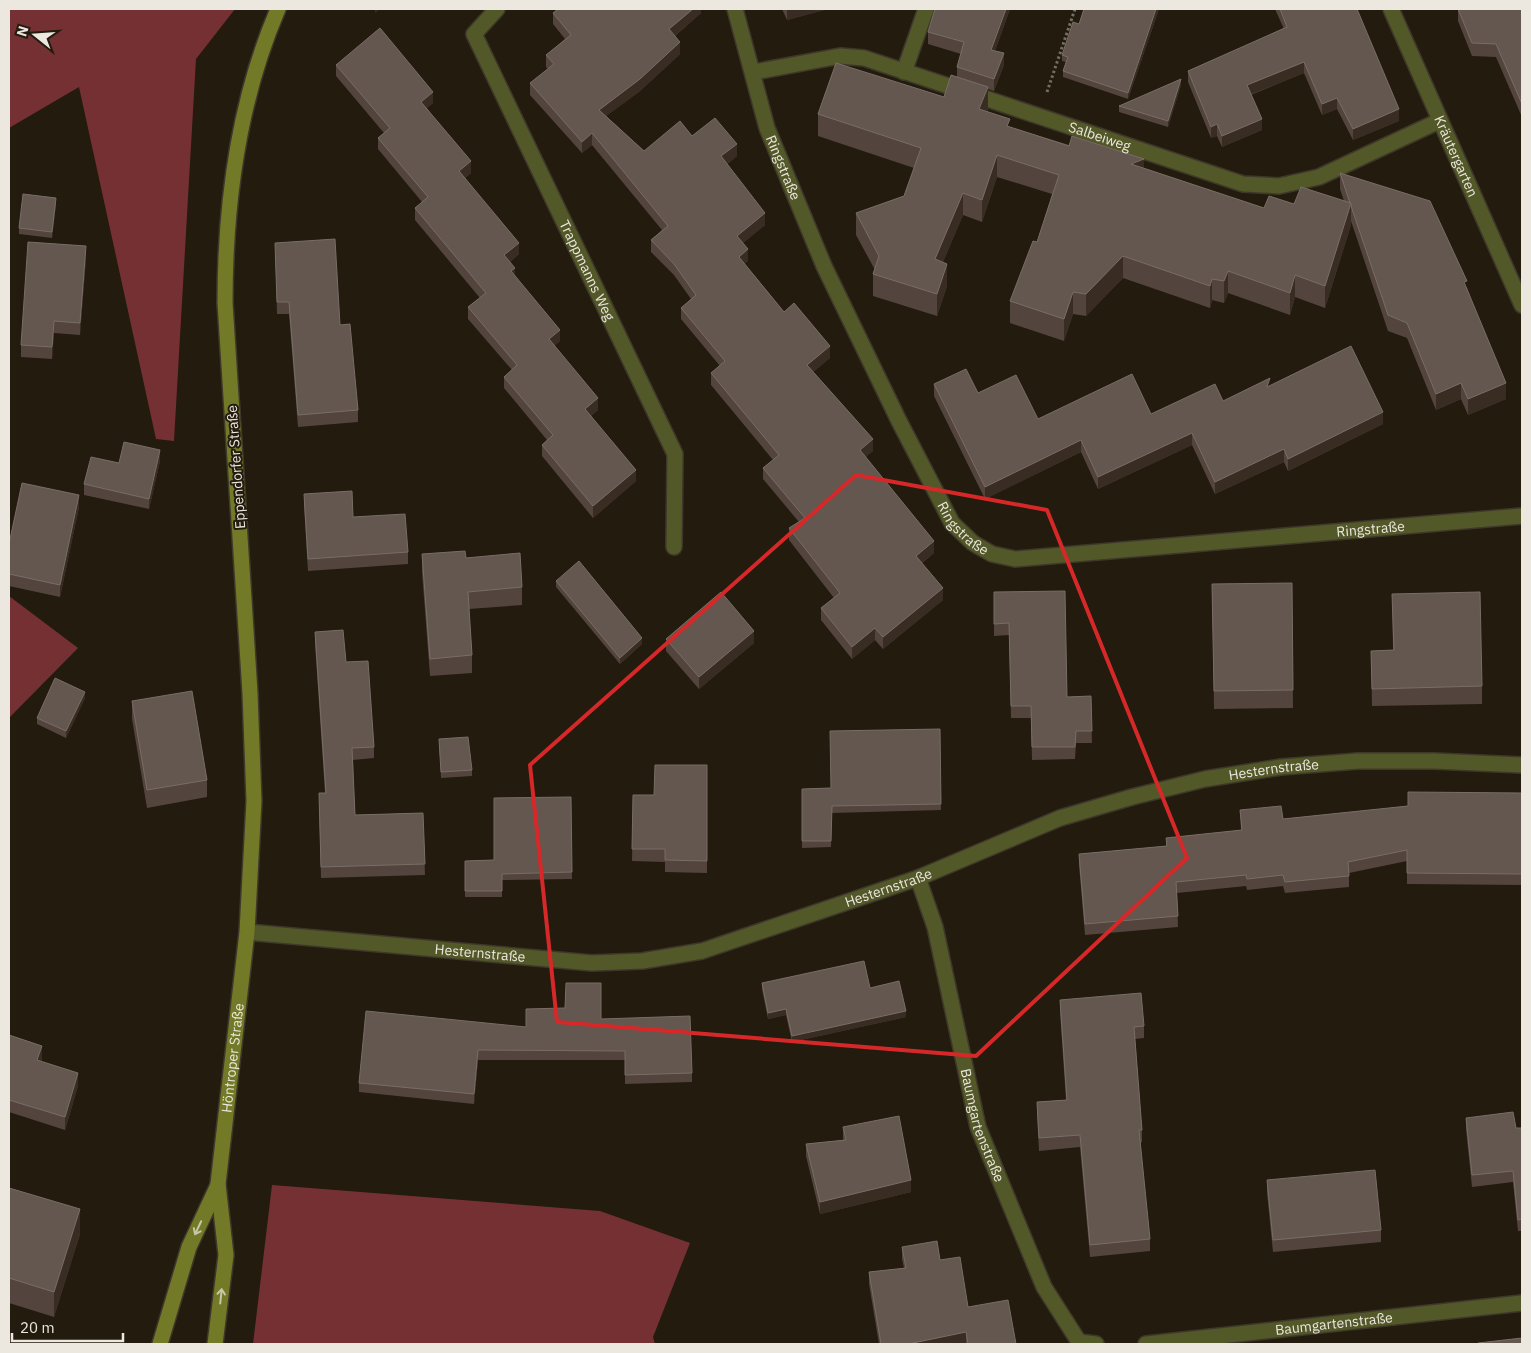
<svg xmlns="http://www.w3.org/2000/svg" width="1531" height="1353" font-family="'IBM Plex Sans',sans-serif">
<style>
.forest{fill:#753034}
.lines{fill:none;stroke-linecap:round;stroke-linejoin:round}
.lane-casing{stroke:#3e382b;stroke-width:18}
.street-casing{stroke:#3e382b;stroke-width:18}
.secondary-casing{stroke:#3e382b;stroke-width:18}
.path{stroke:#746e63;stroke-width:3;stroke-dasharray:2.5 2.5;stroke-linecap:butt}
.lane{stroke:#535828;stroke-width:15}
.street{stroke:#535828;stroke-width:15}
.secondary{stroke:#727a27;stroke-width:15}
.wall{fill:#53453d}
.shaded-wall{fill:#392d23}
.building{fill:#64574f;stroke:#796d65}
.oneway{stroke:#c7c6a8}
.marked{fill:none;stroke:#d62828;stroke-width:4;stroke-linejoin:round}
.labels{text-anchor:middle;stroke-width:4;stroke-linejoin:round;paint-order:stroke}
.street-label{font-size:14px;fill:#ece7df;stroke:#221b0e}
</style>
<rect width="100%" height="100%" fill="#221b0e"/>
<!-- forest -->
<g class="forest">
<polygon points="9,9 235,9 196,59 174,441 156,439 79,87 9,128"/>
<polygon points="9,596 78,648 9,718"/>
<polygon points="272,1185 600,1211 690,1243 653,1337 655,1344 253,1344"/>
</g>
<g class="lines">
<defs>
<polyline id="lane" points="904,72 926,9"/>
<g id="street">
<path id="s1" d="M 497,9 L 474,34 L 675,454 L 674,547"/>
<path id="s2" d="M 735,9 L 767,128 L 824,266 L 899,421 L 952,523 L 973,543 L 992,554 L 1015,559 L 1522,516"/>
<path id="s3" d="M 1391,9 L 1522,305"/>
<path id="s4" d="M 754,72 L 840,56 L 864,58 L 1243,184 L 1279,186 L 1319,177 L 1439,121"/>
<path id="s5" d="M 918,878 L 935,927 L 978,1127 L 1044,1287 L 1079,1342 L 1096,1344"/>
<path id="s6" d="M 247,932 L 592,963 L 642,961 L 702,951 L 918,878 L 1060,818 L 1132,797 L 1205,779 L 1281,767 L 1358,761 L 1434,761 L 1522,765"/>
<path id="s7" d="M 1146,1344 L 1522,1303"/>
</g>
<g id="secondary">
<polyline points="160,1344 189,1247 218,1185"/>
<path id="s8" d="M 215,1344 L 226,1255 L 218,1184 L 247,932 L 254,801 L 250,693 L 225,303 C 225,202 238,102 278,9"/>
</g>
</defs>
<!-- lane casing -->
<use href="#lane" class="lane-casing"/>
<!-- street casing -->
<use href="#street" class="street-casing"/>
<!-- secondary casing -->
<use href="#secondary" class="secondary-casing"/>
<!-- path -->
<polyline class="path" points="1047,92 1075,9"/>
<!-- lane -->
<use href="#lane" class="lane"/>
<!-- street -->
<use href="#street" class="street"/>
<!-- secondary -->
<use href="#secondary" class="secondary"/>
</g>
<!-- wall -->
<g class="wall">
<polygon points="701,9 701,13 675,36 680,54 640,91 606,116 644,151 692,136 737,156 727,164 765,225 743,243 748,261 744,264 784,312 830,358 813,372 873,451 865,457 934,553 922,563 943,600 883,649 875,640 852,659 821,620 821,608 834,598 789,540 789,528 799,522 763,479 763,468 773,460 711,385 711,373 720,366 681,319 681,308 691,299 674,275 651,252 651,240 662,230 592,145 582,153 530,95 530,83 548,69 546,67 546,55 565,39 553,24 553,13"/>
<polygon points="782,9 828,9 787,20"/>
<polygon points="1010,9 995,51 1004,65 994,91 988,89 988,109 987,111 1010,127 1144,168 1264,208 1344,201 1340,189 1340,173 1467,288 1506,399 1468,415 1461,399 1436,410 1407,338 1388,331 1351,221 1351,225 1325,308 1295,297 1290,315 1228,293 1224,303 1212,300 1210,308 1123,278 1086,316 1073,314 1064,341 1010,323 1010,301 1037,242 1052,194 997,177 982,222 963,215 943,262 947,286 937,316 873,296 873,274 875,270 856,235 856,213 904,196 914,168 818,136 818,114 944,97 957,77 957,67 961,54 928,44 928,32"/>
<polygon points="1084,9 1159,9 1128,99 1063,77 1063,71 1066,62 1062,61 1062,55 1079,24"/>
<polygon points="1275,9 1357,9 1399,121 1353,140 1337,109 1322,115 1304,73 1251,95 1262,130 1222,147 1217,136 1211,138 1188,82 1188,71 1284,29"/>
<polygon points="1458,9 1522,9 1522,117 1496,57 1472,56 1458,21"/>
<polygon points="336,65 433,103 427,108 471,173 465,178 519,254 510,262 515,275 560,341 554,346 598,410 591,416 636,481 593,518 542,456 542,445 547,440 504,388 504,377 512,370 468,319 468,307 480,298 415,220 415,208 422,202 378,149 378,138 384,133 336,76"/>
<polygon points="1181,85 1168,127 1119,112 1119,106"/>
<polygon points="56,204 52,238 19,234 19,228"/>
<polygon points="275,243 340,325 358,410 358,422 298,427 289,314 277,314"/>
<polygon points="86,258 80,335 54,333 52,359 21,357 21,345"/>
<polygon points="934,384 978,393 1038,419 1151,414 1223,401 1270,386 1383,424 1288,471 1284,462 1215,494 1192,445 1098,489 1081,452 985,499 934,396"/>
<polygon points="160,461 149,509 84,495 84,484 119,463"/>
<polygon points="304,494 353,517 408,552 408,564 308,571 304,506"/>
<polygon points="79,507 60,597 9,586 9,544"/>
<polygon points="422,554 466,558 522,587 522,605 469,609 472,655 472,673 430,676 422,572"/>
<polygon points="556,581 642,644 620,664 556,587"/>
<polygon points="1292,583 1293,708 1214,709 1212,584"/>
<polygon points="994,592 1067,697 1091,696 1092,743 1076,743 1075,759 1032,760 1031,718 1011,718 1009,635 994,636"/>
<polygon points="1392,594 1482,686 1482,704 1372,706 1371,651 1393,650"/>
<polygon points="315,632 346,662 374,747 374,758 353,760 355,815 423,813 425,875 321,878 319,805 325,793 315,644"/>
<polygon points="666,639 754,643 699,689 666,651"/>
<polygon points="85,698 66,738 37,724 37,718"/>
<polygon points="132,701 207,780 207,797 147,808 132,719"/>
<polygon points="940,729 941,810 832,813 831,847 802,848 802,789 831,788"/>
<polygon points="439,739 472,770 472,776 441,778"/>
<polygon points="707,765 707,873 665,872 665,862 632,861 633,795 654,795"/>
<polygon points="1522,793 1522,885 1407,884 1407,861 1349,873 1349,887 1285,893 1283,886 1247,890 1246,886 1177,893 1178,927 1085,935 1079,865 1079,854 1166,846 1166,838 1241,830 1240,810 1283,819 1408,806"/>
<polygon points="571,797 572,879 502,880 502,897 465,897 465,861 494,860"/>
<polygon points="762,983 870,988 906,1017 792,1042 786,1015 768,1019 762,989"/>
<polygon points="1060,1000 1144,1026 1144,1038 1135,1039 1142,1130 1142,1142 1140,1143 1150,1239 1150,1251 1090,1257 1080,1147 1039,1151 1037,1114 1037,1102 1066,1100 1060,1012"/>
<polygon points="601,1019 692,1073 692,1082 625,1084 625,1060 478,1060 474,1104 359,1092 359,1083 526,1027"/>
<polygon points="9,1035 42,1058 41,1062 78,1086 65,1130 9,1112"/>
<polygon points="1466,1118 1516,1128 1522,1128 1522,1231 1518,1231 1513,1182 1472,1187 1466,1129"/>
<polygon points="843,1127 911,1192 820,1214 806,1156 806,1144 843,1140"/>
<polygon points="1267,1180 1381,1230 1381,1242 1273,1252 1267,1193"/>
<polygon points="9,1188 80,1234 54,1317 9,1303"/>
<polygon points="902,1247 940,1260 968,1307 1016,1344 879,1344 869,1284 869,1272 904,1268 902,1259"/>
</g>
<!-- shaded-wall -->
<g class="shaded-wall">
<polygon points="375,9 380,9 375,13"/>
<polygon points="693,9 701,9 701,13 669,41 669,29"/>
<polygon points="787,9 828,9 787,20"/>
<polygon points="1006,9 1010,9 991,62 991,50"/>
<polygon points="1156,9 1159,9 1128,99 1128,93"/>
<polygon points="680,42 680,54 640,91 599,121 599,110"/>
<polygon points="1004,53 1004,65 994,91 994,79"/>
<polygon points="1304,62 1304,73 1247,96 1247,85"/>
<polygon points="1181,79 1181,85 1168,127 1168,121"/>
<polygon points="988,87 988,109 979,131 979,109"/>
<polygon points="433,92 433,103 421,113 421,102"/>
<polygon points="1337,98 1337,109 1322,115 1322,104"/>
<polygon points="1399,109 1399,121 1353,140 1353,129"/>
<polygon points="1262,119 1262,130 1222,147 1222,136"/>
<polygon points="1217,124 1217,136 1211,138 1211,127"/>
<polygon points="592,133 592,145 582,153 582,142"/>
<polygon points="737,144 737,156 721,168 721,156"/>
<polygon points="997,155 997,177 982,222 982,200"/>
<polygon points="1144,159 1144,181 1131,164"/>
<polygon points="471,161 471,173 459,183 459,171"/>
<polygon points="963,193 963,215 935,281 935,259"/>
<polygon points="56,198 56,204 52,238 52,232"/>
<polygon points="1351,203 1351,225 1325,308 1325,286"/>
<polygon points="765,213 765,225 737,248 737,236"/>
<polygon points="519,243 519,254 504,267 504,255"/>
<polygon points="86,246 86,258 80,335 80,323"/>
<polygon points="748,249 748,261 739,269 739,257"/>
<polygon points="1123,256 1123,278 1086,316 1086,294"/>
<polygon points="947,264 947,286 937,316 937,294"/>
<polygon points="515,268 515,280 511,271"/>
<polygon points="1228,271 1228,293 1224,303 1224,281"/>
<polygon points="1295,275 1295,297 1290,315 1290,293"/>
<polygon points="1212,279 1212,300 1210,308 1210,286"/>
<polygon points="1073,292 1073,314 1064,341 1064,319"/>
<polygon points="54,321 54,333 52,359 52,347"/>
<polygon points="560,330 560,341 549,351 549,339"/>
<polygon points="830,346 830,358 807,377 807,365"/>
<polygon points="1461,383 1461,399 1436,410 1436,394"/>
<polygon points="1506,383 1506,399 1468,415 1468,399"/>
<polygon points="598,398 598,410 585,421 585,409"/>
<polygon points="1383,412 1383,424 1288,471 1288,459"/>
<polygon points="1192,433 1192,445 1098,489 1098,477"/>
<polygon points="873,439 873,451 860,462 860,450"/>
<polygon points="1081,440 1081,452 985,499 985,487"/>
<polygon points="1284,449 1284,462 1215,494 1215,482"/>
<polygon points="160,450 160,461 149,509 149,499"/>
<polygon points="636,470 636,481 593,518 593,506"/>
<polygon points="79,495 79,507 60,597 60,585"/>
<polygon points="934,541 934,553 916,567 916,556"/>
<polygon points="943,588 943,600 883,649 883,637"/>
<polygon points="875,628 875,640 852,659 852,647"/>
<polygon points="754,631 754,643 699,689 699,677"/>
<polygon points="642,638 642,644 620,664 620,658"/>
<polygon points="85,692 85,698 66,738 66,731"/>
<polygon points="786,1009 786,1015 768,1019 768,1013"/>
<polygon points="906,1011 906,1017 792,1042 792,1036"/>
<polygon points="42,1046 42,1058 37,1072 37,1060"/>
<polygon points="478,1050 478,1060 474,1104 474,1094"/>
<polygon points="78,1073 78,1086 65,1130 65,1117"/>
<polygon points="911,1180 911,1192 820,1214 820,1202"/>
<polygon points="80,1209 80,1234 54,1317 54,1292"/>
<polygon points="966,1332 966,1344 908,1344"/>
</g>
<!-- building -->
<g class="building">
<polygon points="558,9 693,9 669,29 680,42 640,79 599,110 644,151 680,121 692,136 715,118 737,144 721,156 765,213 737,236 748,249 739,257 784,312 794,303 830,346 807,365 873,439 860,450 934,541 916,556 943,588 883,637 875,628 852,647 821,608 840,593 789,528 805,518 763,468 779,455 711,373 725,361 681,308 696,295 674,264 651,240 668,226 592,133 582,142 530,83 554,64 546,55 571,35 553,13"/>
<polygon points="935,9 1006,9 991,50 1004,53 994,79 957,67 964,42 928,32"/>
<polygon points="1084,9 1156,9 1128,93 1063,71 1068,57 1062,55 1073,22 1079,24"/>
<polygon points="1280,9 1357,9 1399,109 1353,129 1337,98 1322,104 1304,62 1247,85 1262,119 1222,136 1217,124 1211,127 1188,71 1287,27"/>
<polygon points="1458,9 1522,9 1522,104 1496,44 1472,43"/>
<polygon points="380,28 433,92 421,102 471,161 459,171 519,243 504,255 515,268 511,271 560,330 549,339 598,398 585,409 636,470 593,506 542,445 553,435 504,377 517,365 468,307 486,293 415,208 428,197 378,138 390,128 336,65"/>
<polygon points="836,63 944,97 951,75 988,87 979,109 1010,119 1007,126 1069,146 1072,136 1144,159 1131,164 1264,208 1269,196 1294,204 1301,187 1351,203 1325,286 1295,275 1290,293 1228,271 1224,281 1212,279 1210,286 1123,256 1086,294 1073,292 1064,319 1010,301 1033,241 1037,242 1059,175 997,155 982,200 963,193 935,259 947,264 937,294 873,274 879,256 856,213 904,196 921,148 818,114"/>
<polygon points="1181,79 1168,121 1119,106"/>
<polygon points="1340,173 1430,201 1467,281 1464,282 1506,383 1468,399 1461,383 1436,394 1407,323 1388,315 1351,206 1351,203 1350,203"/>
<polygon points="23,194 56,198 52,232 19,228"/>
<polygon points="335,239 340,325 350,324 358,410 298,415 289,302 277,302 275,243"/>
<polygon points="28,242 86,246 80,323 54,321 52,347 21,345"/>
<polygon points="1351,346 1383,412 1288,459 1284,449 1215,482 1192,433 1098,477 1081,440 985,487 934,384 966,369 978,393 1016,375 1038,419 1132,374 1151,414 1215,384 1223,401 1270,378 1267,387"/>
<polygon points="124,442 160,450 149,499 84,484 91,457 119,463"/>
<polygon points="22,483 79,495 60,585 9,574 9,544"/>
<polygon points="352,491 353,517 405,514 408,552 308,559 304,494"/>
<polygon points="465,551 466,558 520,553 522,587 468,592 472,655 430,659 422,554"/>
<polygon points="579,561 642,638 620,658 556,581"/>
<polygon points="1292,583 1293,690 1214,691 1212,584"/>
<polygon points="1065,591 1067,697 1091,696 1092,731 1076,731 1075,747 1032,747 1031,706 1011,706 1009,623 994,624 994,592"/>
<polygon points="721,592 754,631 699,677 666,639"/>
<polygon points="1480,592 1482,686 1372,689 1371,651 1394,650 1392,594"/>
<polygon points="343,630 346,662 368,661 374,747 352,748 355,815 423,813 425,864 321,867 319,793 326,793 315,632"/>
<polygon points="55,678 85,692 66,731 37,718"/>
<polygon points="192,691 207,780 147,790 132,701"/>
<polygon points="940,729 941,804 832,806 831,841 802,841 802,789 831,788 830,731"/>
<polygon points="468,737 472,770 441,772 439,739"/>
<polygon points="655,765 707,765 707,861 665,860 665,849 632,849 633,795 654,795"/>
<polygon points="1408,792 1522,793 1522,874 1407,873 1407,850 1348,862 1349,876 1285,882 1283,875 1247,879 1246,875 1176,882 1178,916 1085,924 1079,854 1167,846 1166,838 1242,830 1240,810 1281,806 1283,819 1408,806"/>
<polygon points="571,797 572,872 502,874 502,891 465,891 465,861 494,860 494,798"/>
<polygon points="864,961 870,988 899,981 906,1011 792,1036 786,1009 768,1013 762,983"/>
<polygon points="566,983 601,983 601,1019 690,1016 692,1073 625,1075 625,1051 478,1050 474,1094 359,1083 366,1011 526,1027 526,1009 565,1008"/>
<polygon points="1141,993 1144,1026 1134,1027 1142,1130 1139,1130 1150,1239 1090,1245 1080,1135 1039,1138 1037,1102 1067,1100 1060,1000"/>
<polygon points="9,1035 42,1046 37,1060 78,1073 65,1117 9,1100"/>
<polygon points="1513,1112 1516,1128 1522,1128 1522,1219 1518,1220 1513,1171 1472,1175 1466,1118"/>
<polygon points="899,1116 911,1180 820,1202 806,1144 846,1140 843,1127"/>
<polygon points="1375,1170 1381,1230 1273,1240 1267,1180"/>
<polygon points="9,1188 80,1209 54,1292 9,1278"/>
<polygon points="937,1241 940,1260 960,1257 968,1307 1008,1300 1016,1344 968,1344 966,1332 908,1344 881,1344 869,1272 906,1268 902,1247"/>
<polygon points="1522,1338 1522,1344 1478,1344 1478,1343"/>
</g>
<!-- one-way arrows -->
<defs><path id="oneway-shaft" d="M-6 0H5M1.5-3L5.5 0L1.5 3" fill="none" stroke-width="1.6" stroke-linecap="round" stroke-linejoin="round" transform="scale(1.25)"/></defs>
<g class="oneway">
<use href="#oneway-shaft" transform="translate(198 1228) rotate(115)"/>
<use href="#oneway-shaft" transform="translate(221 1296) rotate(-84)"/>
</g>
<!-- marked area -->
<path class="marked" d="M 856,475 L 1047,510 L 1187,858 L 976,1056 L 557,1022 L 530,765 Z"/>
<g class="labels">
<!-- street labels -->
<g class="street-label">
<text dy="5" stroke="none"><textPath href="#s4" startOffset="360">Salbeiweg</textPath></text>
<text dy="5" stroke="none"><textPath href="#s3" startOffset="161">Kräutergarten</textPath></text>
<text dy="5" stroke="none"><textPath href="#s2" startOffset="166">Ringstraße</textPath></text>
<text dy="5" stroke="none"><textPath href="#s1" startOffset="296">Trappmanns Weg</textPath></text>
<text transform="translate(236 467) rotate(-94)" y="5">Eppendorfer Straße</text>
<text dy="5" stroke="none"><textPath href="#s2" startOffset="571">Ringstraße</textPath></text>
<text dy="5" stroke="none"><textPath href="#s2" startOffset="991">Ringstraße</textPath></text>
<text dy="5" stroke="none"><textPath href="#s6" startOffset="1059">Hesternstraße</textPath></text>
<text dy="5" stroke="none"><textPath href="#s6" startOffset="654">Hesternstraße</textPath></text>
<text dy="5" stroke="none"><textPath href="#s6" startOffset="234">Hesternstraße</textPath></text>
<text dy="5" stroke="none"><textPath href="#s8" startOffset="288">Höntroper Straße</textPath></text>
<text dy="5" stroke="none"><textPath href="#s5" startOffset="256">Baumgartenstraße</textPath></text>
<text dy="5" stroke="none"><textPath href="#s7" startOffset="189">Baumgartenstraße</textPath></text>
</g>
</g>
<!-- border -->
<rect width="1531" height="1353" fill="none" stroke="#ece7df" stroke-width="20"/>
<!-- north arrow -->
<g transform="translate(35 35) rotate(287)" stroke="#221b0e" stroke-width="4" paint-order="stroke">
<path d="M0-4L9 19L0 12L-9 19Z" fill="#ece7df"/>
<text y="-8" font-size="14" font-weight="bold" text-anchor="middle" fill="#ece7df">N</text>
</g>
<!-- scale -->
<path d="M12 1333v8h111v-8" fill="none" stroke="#ece7df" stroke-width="2.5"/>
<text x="20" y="1333" font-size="15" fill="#ece7df" stroke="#221b0e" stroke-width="4" paint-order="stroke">20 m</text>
</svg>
